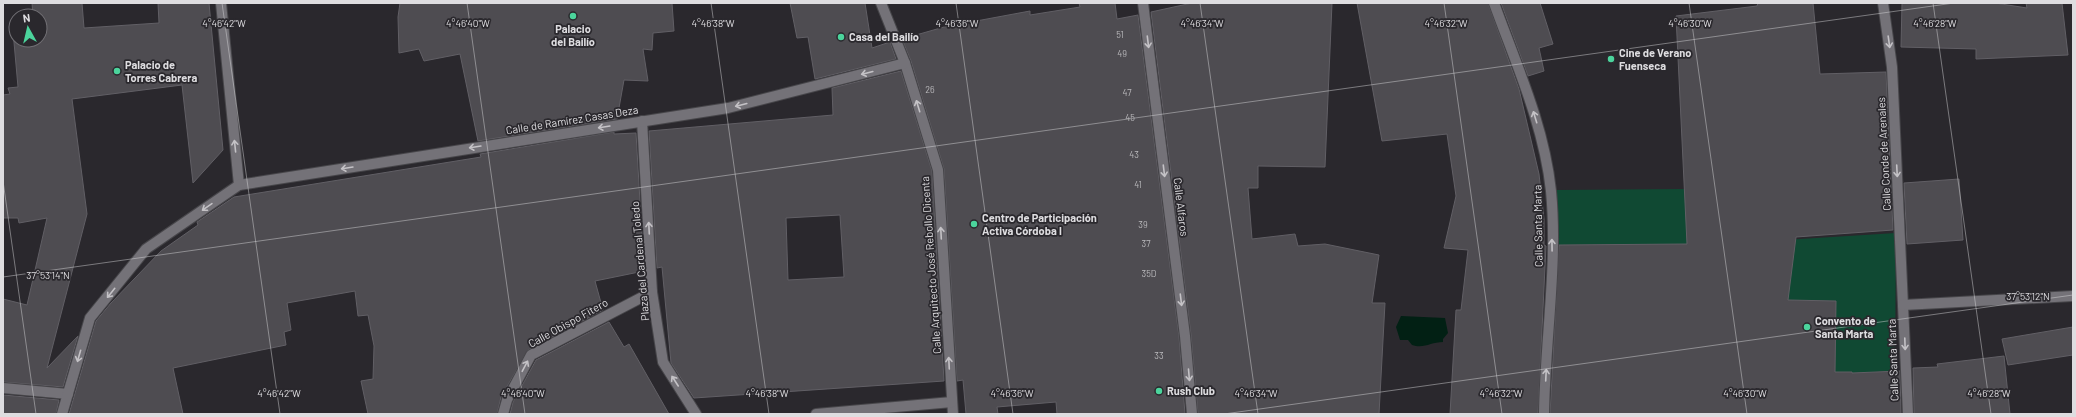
<svg xmlns="http://www.w3.org/2000/svg" width="2076" height="417" font-family="Barlow,sans-serif">
<style>
.green{fill:#104933}
.water{fill:#022014}
.building{fill:#4e4c51;stroke:#615f65;fill-rule:evenodd}
.lines{fill:none;stroke-linecap:round;stroke-linejoin:round}
.street-casing{stroke:#47464a;stroke-width:12}
.street{stroke:#747278;stroke-width:10}
.oneway{stroke:#c4c2c6}
.ticks{fill:none;stroke:#dedde0;stroke-width:1;stroke-opacity:0.45}
.poi-dot{fill:#4bd49c;stroke:#2a282d;stroke-width:1.5}
.labels{text-anchor:middle;stroke-width:3.5;stroke-linejoin:round;paint-order:stroke}
.number-label{font-size:9px;fill:#bab9bc}
.poi-label{font-size:11px;font-weight:bold;fill:#dedde0;stroke:#2a282d;text-anchor:start}
.street-label{font-size:11px;fill:#dedde0;stroke:#2a282d}
.ticks-label{font-size:10px;text-anchor:middle;fill:#dedde0;stroke:#2a282d;stroke-width:3.5;stroke-linejoin:round;paint-order:stroke}
</style>
<rect width="100%" height="100%" fill="#2a282d"/>
<!-- green -->
<g class="green">
<polygon points="1685,189 1688,244 1557,245 1555,190"/>
<polygon points="1896,233 1895,371 1852,373 1852,372 1835,372 1836,301 1788,300 1784,240"/>
</g>
<!-- water -->
<path class="water" d="M 1401,316 L 1445,318 L 1448,333 L 1443,339 L 1443,342 C 1431,342 1424,349 1412,345 L 1408,340 L 1400,340 L 1396,327 Z"/>
<!-- building -->
<g class="building">
<polygon points="32,3 82,3 84,28 159,23 158,3 209,3 223,150 193,183 182,85 72,99 87,214 47,368 78,336 63,387 3,382 3,299 27,305 47,218 19,223 18,218 3,218 3,95 10,94 8,88 18,87 12,20 16,19 16,40 40,40 40,16 33,16"/>
<polygon points="400,3 672,3 674,31 653,33 652,50 643,49 648,81 624,80 617,119 478,141 460,54 424,61 419,49 399,53 398,17"/>
<polygon points="790,3 865,3 872,48 890,42 896,59 815,79 808,37 797,38"/>
<polygon points="1079,3 1115,3 1117,19 1138,15 1179,337 1185,414 1057,414 1056,402 997,407 998,414 966,414 963,380 957,381 944,169 911,61 902,39 944,27 1030,11 1030,15 1080,7"/>
<polygon points="1192,3 1332,3 1325,167 1258,166 1258,188 1248,188 1252,239 1295,234 1298,246 1325,244 1379,255 1372,303 1385,303 1379,414 1198,414 1191,335 1151,12"/>
<polygon points="1357,3 1488,3 1519,89 1539,174 1544,219 1544,245 1546,246 1538,414 1450,414 1456,310 1461,310 1468,250 1444,248 1456,196 1447,134 1382,141"/>
<polygon points="1501,3 1540,3 1553,44 1539,48 1544,71 1528,76"/>
<polygon points="1758,3 1813,3 1820,74 1886,72 1893,230 1796,237 1788,300 1836,301 1835,372 1852,372 1852,373 1900,371 1901,414 1550,414 1559,245 1687,244 1676,16 1757,6"/>
<polygon points="1902,3 1995,3 2027,8 2026,3 2062,3 2068,55 1976,59 1976,49 1901,47"/>
<path d="M 901,71 L 932,171 L 944,381 L 694,398 L 671,363 L 662,267 L 657,268 L 649,131 L 833,115 L 832,88 ZM 840,215 L 844,277 L 788,280 L 786,218 Z"/>
<polygon points="614,132 614,134 636,133 644,271 595,281 603,310 528,350 501,397 497,414 368,414 361,381 373,379 374,346 368,315 358,316 355,291 287,303 291,330 284,332 286,345 173,368 183,414 69,414 96,321 111,303 161,251 198,225 197,222 234,197 481,157 480,154"/>
<polygon points="1959,179 1963,240 1907,244 1904,183"/>
<polygon points="609,322 624,347 629,344 669,414 510,414 513,402 536,360"/>
<polygon points="2073,327 2073,355 2008,365 2002,339"/>
<polygon points="2004,356 2010,414 1914,414 1913,368 1938,367 1937,364"/>
<polygon points="3,395 59,400 56,414 3,414"/>
</g>
<g class="lines">
<defs>
<g id="street">
<polyline points="221,3 239,185"/>
<polyline points="881,3 905,63 938,170 953,414"/>
<polyline points="1143,3 1185,336 1192,414"/>
<path d="M 1494,3 C 1516,64 1544,125 1551,191 C 1558,264 1545,340 1544,414"/>
<polyline points="1883,3 1892,67 1908,414"/>
<polyline points="642,121 652,292 663,362 696,414"/>
<polyline points="1903,305 2073,296"/>
<polyline points="3,388 68,394"/>
<polyline points="62,414 90,318 146,249 239,185 728,108 905,63"/>
<polyline points="503,414 507,400 531,355 652,292"/>
<polyline points="816,414 952,402"/>
</g>
</defs>
<!-- street casing -->
<use href="#street" class="street-casing"/>
<!-- street -->
<use href="#street" class="street"/>
</g>
<!-- one-way arrows -->
<defs><path id="oneway-shaft" d="M-6 0H5M1.5-3L5.5 0L1.5 3" fill="none" stroke-width="1.6" stroke-linecap="round" stroke-linejoin="round"/></defs>
<g class="oneway">
<use href="#oneway-shaft" transform="translate(1148 42) rotate(83)"/>
<use href="#oneway-shaft" transform="translate(1889 42) rotate(82)"/>
<use href="#oneway-shaft" transform="translate(867 73) rotate(166)"/>
<use href="#oneway-shaft" transform="translate(741 105) rotate(166)"/>
<use href="#oneway-shaft" transform="translate(918 106) rotate(-107)"/>
<use href="#oneway-shaft" transform="translate(1535 117) rotate(-107)"/>
<use href="#oneway-shaft" transform="translate(604 127) rotate(171)"/>
<use href="#oneway-shaft" transform="translate(235 146) rotate(-96)"/>
<use href="#oneway-shaft" transform="translate(475 147) rotate(171)"/>
<use href="#oneway-shaft" transform="translate(347 168) rotate(171)"/>
<use href="#oneway-shaft" transform="translate(1164 171) rotate(83)"/>
<use href="#oneway-shaft" transform="translate(1897 171) rotate(87)"/>
<use href="#oneway-shaft" transform="translate(207 207) rotate(145)"/>
<use href="#oneway-shaft" transform="translate(649 228) rotate(-93)"/>
<use href="#oneway-shaft" transform="translate(941 233) rotate(-93)"/>
<use href="#oneway-shaft" transform="translate(1552 245) rotate(-91)"/>
<use href="#oneway-shaft" transform="translate(111 293) rotate(129)"/>
<use href="#oneway-shaft" transform="translate(1181 300) rotate(83)"/>
<use href="#oneway-shaft" transform="translate(1905 344) rotate(88)"/>
<use href="#oneway-shaft" transform="translate(79 356) rotate(106)"/>
<use href="#oneway-shaft" transform="translate(949 363) rotate(-93)"/>
<use href="#oneway-shaft" transform="translate(525 366) rotate(-62)"/>
<use href="#oneway-shaft" transform="translate(1189 375) rotate(85)"/>
<use href="#oneway-shaft" transform="translate(1546 375) rotate(-87)"/>
<use href="#oneway-shaft" transform="translate(675 381) rotate(-123)"/>
</g>
<!-- ticks -->
<path class="ticks" d="M 222,3 L 280,414M 467,3 L 525,414M 711,3 L 769,414M 956,3 L 1013,414M 1200,3 L 1258,414M 1444,3 L 1502,414M 1689,3 L 1747,414M 1933,3 L 1991,414M 3,181 L 36,414M 3,277 L 1954,3M 1224,414 L 2073,295"/>
<!-- markers -->
<g class="poi-dot">
<circle cx="573" cy="16" r="4"/>
<circle cx="841" cy="37" r="4"/>
<circle cx="1611" cy="59" r="4"/>
<circle cx="117" cy="71" r="4"/>
<circle cx="974" cy="224" r="4"/>
<circle cx="1807" cy="327" r="4"/>
<circle cx="1159" cy="391" r="4"/>
</g>
<g class="labels">
<!-- number labels -->
<g class="number-label">
<text x="1120" y="38">51</text>
<text x="1122" y="57">49</text>
<text x="930" y="93">26</text>
<text x="1127" y="96">47</text>
<text x="1130" y="121">45</text>
<text x="1134" y="158">43</text>
<text x="1138" y="188">41</text>
<text x="1143" y="228">39</text>
<text x="1146" y="247">37</text>
<text x="1149" y="277">35D</text>
<text x="1159" y="359">33</text>
</g>
<!-- poi labels -->
<g class="poi-label">
<text x="573" y="33" text-anchor="middle">Palacio<tspan x="573" dy="13">del Bailío</tspan></text>
<text x="849" y="41">Casa del Bailío</text>
<text x="1619" y="57">Cine de Verano<tspan x="1619" dy="13">Fuenseca</tspan></text>
<text x="125" y="69">Palacio de<tspan x="125" dy="13">Torres Cabrera</tspan></text>
<text x="982" y="222">Centro de Participación<tspan x="982" dy="13">Activa Córdoba I</tspan></text>
<text x="1815" y="325">Convento de<tspan x="1815" dy="13">Santa Marta</tspan></text>
<text x="1167" y="395">Rush Club</text>
</g>
<!-- street labels -->
<g class="street-label">
<text transform="translate(572 120) rotate(-9)" y="4">Calle de Ramírez Casas Deza</text>
<text transform="translate(1884 154) rotate(-93)" y="4">Calle Conde de Arenales</text>
<text transform="translate(1181 207) rotate(83)" y="4">Calle Alfaros</text>
<text transform="translate(1538 226) rotate(-91)" y="4">Calle Santa Marta</text>
<text transform="translate(640 261) rotate(-95)" y="4">Plaza del Cardenal Toledo</text>
<text transform="translate(931 265) rotate(-94)" y="4">Calle Arquitecto José Rebollo Dicenta</text>
<text transform="translate(568 323) rotate(-29)" y="4">Calle Obispo Fitero</text>
<text transform="translate(1893 360) rotate(-92)" y="4">Calle Santa Marta</text>
</g>
</g>
<g class="ticks-label">
<text x="224" y="27">4°46'42"W</text>
<text x="468" y="27">4°46'40"W</text>
<text x="713" y="27">4°46'38"W</text>
<text x="957" y="27">4°46'36"W</text>
<text x="1202" y="27">4°46'34"W</text>
<text x="1446" y="27">4°46'32"W</text>
<text x="1690" y="27">4°46'30"W</text>
<text x="1935" y="27">4°46'28"W</text>
<text x="48" y="279">37°53'14"N</text>
<text x="2028" y="300">37°53'12"N</text>
<text x="279" y="397">4°46'42"W</text>
<text x="523" y="397">4°46'40"W</text>
<text x="767" y="397">4°46'38"W</text>
<text x="1012" y="397">4°46'36"W</text>
<text x="1256" y="397">4°46'34"W</text>
<text x="1501" y="397">4°46'32"W</text>
<text x="1745" y="397">4°46'30"W</text>
<text x="1989" y="397">4°46'28"W</text>
</g>
<!-- border -->
<rect width="2076" height="417" fill="none" stroke="#dedde0" stroke-width="8"/>
<!-- north arrow -->
<g transform="translate(28 28) rotate(352)"><circle r="19" fill="#2a282d" stroke="#727075"/>
<path d="M0-3L7 15L0 10L-7 15Z" fill="#4bd49c"/>
<text y="-6" font-size="11" font-weight="bold" text-anchor="middle" fill="#dedde0">N</text>
</g>
</svg>
